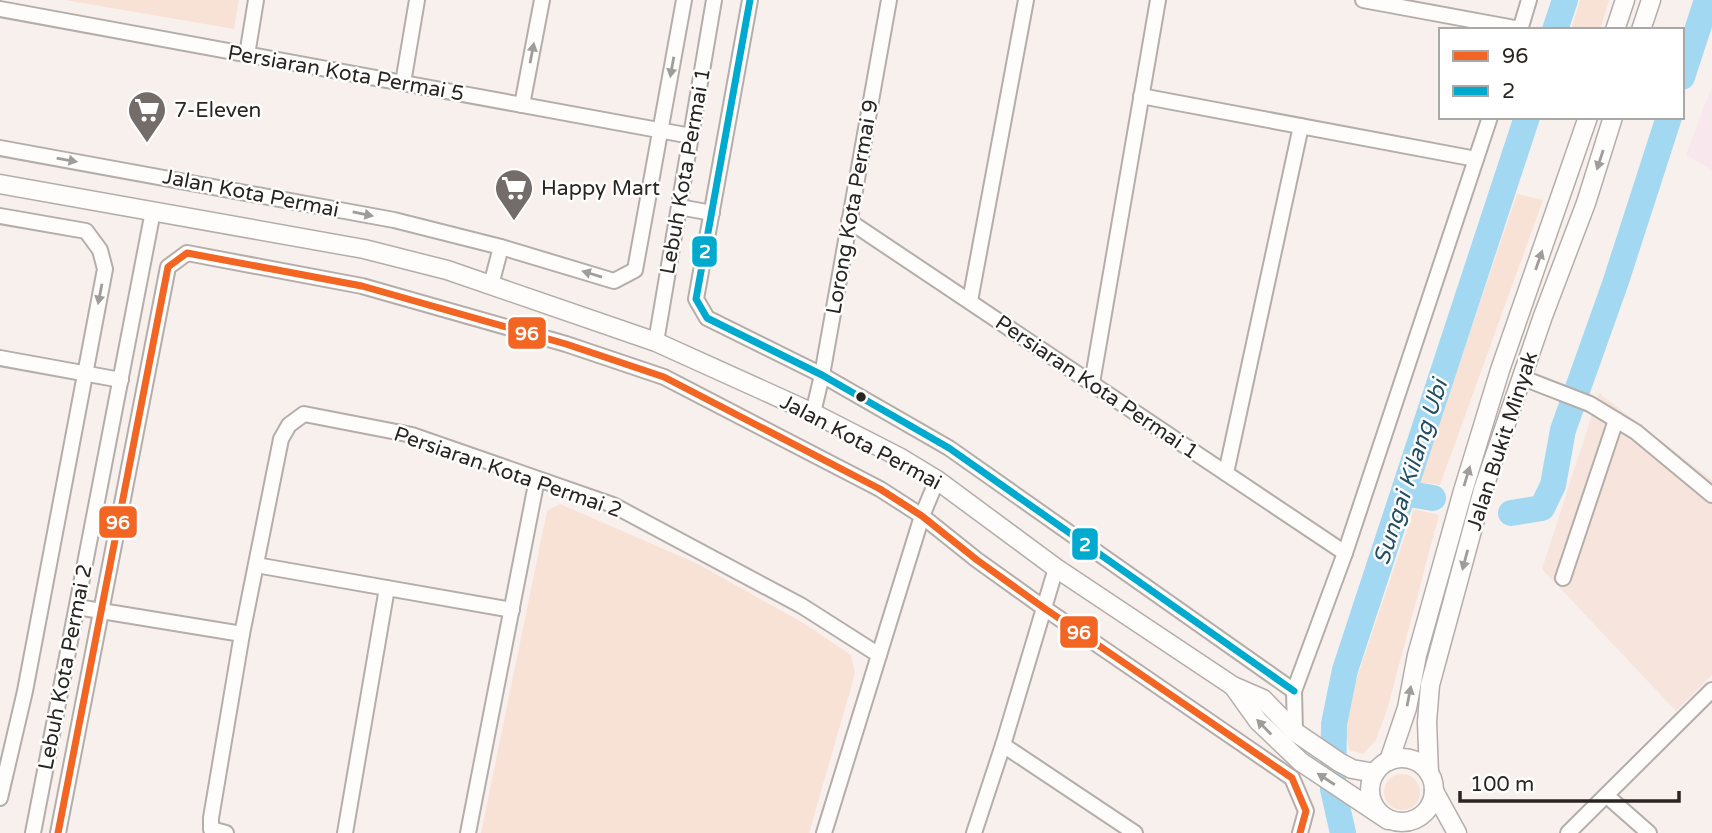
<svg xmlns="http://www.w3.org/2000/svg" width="1712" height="833" font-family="'Varela Round',sans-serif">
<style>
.built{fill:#f7e5dd}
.education{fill:#f8e7ec}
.green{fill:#f8e2d6}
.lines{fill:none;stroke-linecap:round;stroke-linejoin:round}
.river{stroke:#a2d8f2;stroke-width:26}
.minor-casing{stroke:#b4adaa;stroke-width:18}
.major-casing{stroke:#b4adaa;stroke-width:21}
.minor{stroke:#fefdfc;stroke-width:14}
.major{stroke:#fefdfc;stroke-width:18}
.bus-1-casing{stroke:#fff;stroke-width:12}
.bus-2-casing{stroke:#fff;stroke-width:12}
.bus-1{stroke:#f26522;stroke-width:7}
.bus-2{stroke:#00a9ce;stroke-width:7}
.oneway{fill:#9f9c9a}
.bus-dot{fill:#2b2522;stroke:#fff;stroke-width:2.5}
.labels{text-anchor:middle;stroke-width:5;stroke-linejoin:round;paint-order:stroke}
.street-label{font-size:21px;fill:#2b2522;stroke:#fff}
.poi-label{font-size:21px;fill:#2b2522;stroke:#fff;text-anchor:start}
.water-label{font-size:23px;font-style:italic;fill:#224f64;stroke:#fff}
.line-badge{stroke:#fff;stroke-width:2.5}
.badge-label{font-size:19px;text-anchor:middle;font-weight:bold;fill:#fff}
</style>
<rect width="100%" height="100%" fill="#f8f0ed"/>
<!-- built -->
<polygon class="built" points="1599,393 1712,480 1712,675 1676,711 1542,569"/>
<!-- education -->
<polygon class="education" points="1712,86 1712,170 1686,155"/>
<!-- green -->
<g class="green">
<polygon points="65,0 239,0 234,29"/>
<polygon points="1580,0 1609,0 1600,30 1571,30"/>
<polygon points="1517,194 1543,200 1440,485 1419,482"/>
<polygon points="560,504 696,563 805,624 851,655 855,674 809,833 481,833 547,511"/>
<polygon points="1414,509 1439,515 1387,710 1376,740 1363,754 1349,750 1343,719"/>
<circle cx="1402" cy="792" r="18"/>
</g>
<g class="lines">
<!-- river -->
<g class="river">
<polyline points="1555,30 1565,0"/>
<polyline points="1682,77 1707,0"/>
<polyline points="1404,493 1433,498"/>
<polyline points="1511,513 1542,508 1553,485 1563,430 1615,284 1669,117"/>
<polyline points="1343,833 1333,789 1334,724 1345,670 1527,117"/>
</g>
<defs>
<g id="minor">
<polyline points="750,0 696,299 707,318 822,375 949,448 1294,691"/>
<polyline points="1363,0 1520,29"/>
<polyline points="0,9 691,136"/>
<polyline points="1520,30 1529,0"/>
<polyline points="247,55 256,0"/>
<polyline points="403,83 417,0"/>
<polyline points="1141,96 1476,159"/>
<polyline points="522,105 542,0"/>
<polyline points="0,148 394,220 501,247 614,281 635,270 684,0"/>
<polyline points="679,207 712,213"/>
<polyline points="0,216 86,231 100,250 105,269 25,691 0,798"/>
<polyline points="849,221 1345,553"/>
<polyline points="491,285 501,247"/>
<polyline points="970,301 1026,0"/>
<polyline points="656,342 714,0"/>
<polyline points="0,358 121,380"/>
<polyline points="1523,378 1590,404 1636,432 1712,495"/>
<polyline points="1092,383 1158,0"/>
<polyline points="813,413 822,375 889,0"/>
<polyline points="1226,473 1301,126"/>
<polyline points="256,565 512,610"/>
<polyline points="1563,578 1616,420"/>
<polyline points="77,607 242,634"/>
<polyline points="1295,732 1294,691 1345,553 1490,117"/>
<polyline points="1003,745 1135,833"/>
<polyline points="1607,796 1649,833"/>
<polyline points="33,833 153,211"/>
<polyline points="58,833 168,267 187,253 362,286 566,344 664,377 880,489 922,516 977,560 1044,608 1292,778 1306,811 1300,833"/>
<polyline points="226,833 211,829 211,818 242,634 281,439 289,425 304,414 412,435 613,505 802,606 879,655"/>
<polyline points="345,833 387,588"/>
<polyline points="468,833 537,479"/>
<polyline points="824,833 922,516 937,480"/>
<polyline points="974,833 1003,745 1056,568"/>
<polyline points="1568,833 1712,690"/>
</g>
<g id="major">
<polyline points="1615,30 1625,0"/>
<polyline points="1641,30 1651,0"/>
<polyline points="0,184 364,249 447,270 656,342 813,413 899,457 937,480 1056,568 1233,686 1263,699 1295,732 1339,762 1352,769 1375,773"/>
<polyline points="1233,686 1258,721 1301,762 1388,820"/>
<circle cx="1402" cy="790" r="32"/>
<polyline points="1389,761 1407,708 1417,655 1463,491 1500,370 1588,117"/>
<polyline points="1429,773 1427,722 1430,685 1483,490 1543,316 1586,203 1613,117"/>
<polyline points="1434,791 1457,833"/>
</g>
</defs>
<!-- minor casing -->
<use href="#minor" class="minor-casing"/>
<!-- major casing -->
<use href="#major" class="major-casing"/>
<!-- minor -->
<use href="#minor" class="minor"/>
<!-- major -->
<use href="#major" class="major"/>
<defs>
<polyline id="bus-1" points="58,833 168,267 187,253 362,286 566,344 664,377 880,489 922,516 977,560 1044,608 1292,778 1306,811 1300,833"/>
<polyline id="bus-2" points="750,0 696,299 707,318 822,375 949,448 1294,691"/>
</defs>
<!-- bus-1 casing -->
<use href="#bus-1" class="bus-1-casing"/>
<!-- bus-2 casing -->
<use href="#bus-2" class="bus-2-casing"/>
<!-- bus-1 -->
<use href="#bus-1" class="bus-1"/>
<!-- bus-2 -->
<use href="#bus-2" class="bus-2"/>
</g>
<!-- one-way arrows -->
<defs><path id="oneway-solid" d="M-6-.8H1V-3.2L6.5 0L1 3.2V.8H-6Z" transform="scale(1.75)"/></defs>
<g class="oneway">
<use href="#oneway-solid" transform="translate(532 53) rotate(-79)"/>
<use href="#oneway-solid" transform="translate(672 67) rotate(100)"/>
<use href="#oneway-solid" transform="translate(67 160) rotate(10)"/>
<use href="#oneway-solid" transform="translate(1600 160) rotate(108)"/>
<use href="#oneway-solid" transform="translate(363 214) rotate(11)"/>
<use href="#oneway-solid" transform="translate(1539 260) rotate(-71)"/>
<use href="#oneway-solid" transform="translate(592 274) rotate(-163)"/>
<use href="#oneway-solid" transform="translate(100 294) rotate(101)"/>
<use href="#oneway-solid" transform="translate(1467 476) rotate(-73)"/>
<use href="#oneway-solid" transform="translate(1465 560) rotate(105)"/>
<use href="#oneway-solid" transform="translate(1409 696) rotate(-79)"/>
<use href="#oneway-solid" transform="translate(1264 727) rotate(-134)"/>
<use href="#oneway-solid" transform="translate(1326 779) rotate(-147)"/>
</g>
<!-- icons -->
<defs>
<symbol id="supermarket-pin" viewBox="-11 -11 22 30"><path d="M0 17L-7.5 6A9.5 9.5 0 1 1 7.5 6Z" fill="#736c69" stroke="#fff"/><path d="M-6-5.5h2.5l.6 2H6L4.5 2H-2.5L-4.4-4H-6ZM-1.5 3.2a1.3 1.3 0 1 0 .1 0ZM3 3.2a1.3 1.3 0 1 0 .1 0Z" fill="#fff"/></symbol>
</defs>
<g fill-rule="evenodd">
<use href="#supermarket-pin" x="125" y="88" width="44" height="60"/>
<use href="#supermarket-pin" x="492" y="166" width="44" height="60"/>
</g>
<!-- markers -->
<circle class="bus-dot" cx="861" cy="397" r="6"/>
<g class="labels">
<!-- street labels -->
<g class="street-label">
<text transform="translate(346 73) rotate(10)" y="7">Persiaran Kota Permai 5</text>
<text transform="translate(685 171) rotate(-80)" y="7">Lebuh Kota Permai 1</text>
<text transform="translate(251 193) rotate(11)" y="7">Jalan Kota Permai</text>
<text transform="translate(852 207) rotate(-80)" y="7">Lorong Kota Permai 9</text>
<text transform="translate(1097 387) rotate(34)" y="7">Persiaran Kota Permai 1</text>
<text transform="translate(1502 441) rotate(-72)" y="7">Jalan Bukit Minyak</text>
<text transform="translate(861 442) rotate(28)" y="7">Jalan Kota Permai</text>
<text transform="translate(508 472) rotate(19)" y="7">Persiaran Kota Permai 2</text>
<text transform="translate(65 667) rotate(-79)" y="7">Lebuh Kota Permai 2</text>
</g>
<!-- poi labels -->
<g class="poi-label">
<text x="174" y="117">7-Eleven</text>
<text x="541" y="195">Happy Mart</text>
</g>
<!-- water labels -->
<g class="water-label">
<text transform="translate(1410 472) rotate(-72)" y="8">Sungai Kilang Ubi</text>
</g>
</g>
<g class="line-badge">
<rect x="691" y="235" width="27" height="33" rx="7" fill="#00a9ce"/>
<rect x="507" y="316" width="40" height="34" rx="7" fill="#f26522"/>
<rect x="98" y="505" width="40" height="34" rx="7" fill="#f26522"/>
<rect x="1071" y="527" width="28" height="34" rx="7" fill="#00a9ce"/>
<rect x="1059" y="615" width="40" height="34" rx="7" fill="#f26522"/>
</g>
<g class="badge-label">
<text x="705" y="258">2</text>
<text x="527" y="340">96</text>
<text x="118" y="529">96</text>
<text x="1085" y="551">2</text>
<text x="1079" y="639">96</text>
</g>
<!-- legend -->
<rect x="1439" y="28" width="245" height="91" fill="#ffffff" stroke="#aaa8a7" stroke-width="2"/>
<rect x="1453" y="51" width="35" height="10" fill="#f26522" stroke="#aaa8a7" stroke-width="2"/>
<text x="1502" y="63" font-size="21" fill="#2b2522">96</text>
<rect x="1453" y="86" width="35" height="10" fill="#00a9ce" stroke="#aaa8a7" stroke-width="2"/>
<text x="1502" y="98" font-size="21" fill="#2b2522">2</text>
<!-- scale -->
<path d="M1460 791v10h219v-10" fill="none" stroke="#2b2522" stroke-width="3.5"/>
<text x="1470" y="791" font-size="21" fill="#2b2522" stroke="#ffffff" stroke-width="5" paint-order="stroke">100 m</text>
</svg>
